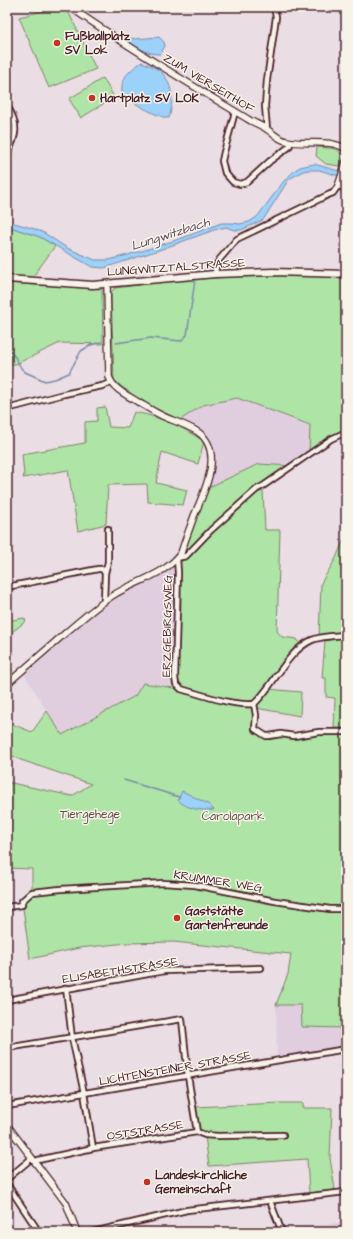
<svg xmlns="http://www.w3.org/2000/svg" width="353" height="1239" font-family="'Architects Daughter',sans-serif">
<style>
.built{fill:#e0cedf}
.green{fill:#aee4a6;stroke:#7c8268}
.water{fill:#9cd1fa;stroke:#7b8aa7}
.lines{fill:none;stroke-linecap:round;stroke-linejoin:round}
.stream{stroke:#7b8aa7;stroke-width:1.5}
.minor-casing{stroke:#4a1f2b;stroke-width:8}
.tertiary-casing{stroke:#4a1f2b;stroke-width:8}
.secondary-casing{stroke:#4a1f2b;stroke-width:9}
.minor{stroke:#f7f3e8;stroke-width:4.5}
.tertiary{stroke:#f7f3e8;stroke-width:5.5}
.secondary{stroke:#f7f3e8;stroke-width:6}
.poi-dot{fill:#c8321e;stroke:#f7f3e8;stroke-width:1.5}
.labels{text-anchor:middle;stroke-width:3;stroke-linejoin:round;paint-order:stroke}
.poi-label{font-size:12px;font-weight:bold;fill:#4a1f2b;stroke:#f7f3e8;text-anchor:start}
.street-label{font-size:12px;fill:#4a1f2b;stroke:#f7f3e8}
.park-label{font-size:12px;fill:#63504a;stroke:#f7f3e8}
.water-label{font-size:13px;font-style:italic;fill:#5e4c5f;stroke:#f7f3e8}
</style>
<rect width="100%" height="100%" fill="#eadde3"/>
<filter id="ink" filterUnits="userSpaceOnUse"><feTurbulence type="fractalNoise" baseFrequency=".025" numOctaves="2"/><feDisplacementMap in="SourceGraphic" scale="8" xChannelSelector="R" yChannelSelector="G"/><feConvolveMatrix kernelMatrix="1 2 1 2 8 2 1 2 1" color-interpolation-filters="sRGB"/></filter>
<g filter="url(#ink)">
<!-- built -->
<g class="built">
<polygon points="237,397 310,426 309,454 291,466 259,464 205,489 211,457 204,437 177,422 203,405"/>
<polygon points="167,567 176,571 174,670 170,687 144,683 135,696 62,735 22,671 94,608"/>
<polygon points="276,1005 302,1005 302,1027 346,1028 346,1049 277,1060"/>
<polygon points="346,1222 346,1232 286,1232 285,1229"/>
</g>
<!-- green -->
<g class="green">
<polygon points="59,7 66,7 96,69 49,88 19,17"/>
<polygon points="103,78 114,97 81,118 69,99"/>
<path d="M 317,147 C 332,149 347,146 340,166 L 326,164 L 316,156 Z"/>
<polygon points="7,226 40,237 55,246 32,278 7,276"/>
<path d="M 249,276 L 302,276 L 346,278 L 346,432 L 309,454 L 310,425 L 237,398 L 203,405 L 180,420 C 157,409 132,397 114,380 L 111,292 L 115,288 L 180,280 Z"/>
<polygon points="7,283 102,289 103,344 60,343 16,364 7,364"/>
<polygon points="105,407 109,427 128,428 134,412 148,415 175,424 204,441 198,464 162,452 156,483 187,490 183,505 148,502 147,484 108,485 106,524 78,531 68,470 23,478 24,475 22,454 85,443 85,422 97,421 97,408"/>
<polygon points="259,464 291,466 260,487 186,556 181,553 205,489"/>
<polygon points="263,491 265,530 280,530 277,631 282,637 297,639 301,647 267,689 301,692 300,716 256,708 255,729 266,736 346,732 346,1028 302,1027 301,1005 276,1005 288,974 291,954 173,942 127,943 79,948 30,959 22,901 32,892 32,869 7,868 7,782 72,796 91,784 21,760 7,753 7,722 32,732 47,711 62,735 135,696 143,683 180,689 176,684 177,618 181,612 180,563 212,531 254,494"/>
<polygon points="346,535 346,635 319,638 321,583 335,560"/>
<polygon points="24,618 26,621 7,636 7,621"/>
<polygon points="346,637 346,728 334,728 335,698 326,697 326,678 322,678 325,641"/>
<polygon points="280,1103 303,1103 303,1108 332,1108 330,1158 335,1190 309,1193 307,1159 209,1166 205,1136 197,1132 194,1107"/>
</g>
<!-- water -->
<g class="water">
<path d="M 124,37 L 135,39 L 159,37 L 164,42 L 165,46 L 160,54 C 149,55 131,46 124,37 Z"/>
<path d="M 142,62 C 148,65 155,67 160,71 C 173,82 174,102 169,118 C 161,119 130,101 123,96 C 118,79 130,70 142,62 Z"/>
<polygon points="314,164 346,173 346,178 319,170 309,170 303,171 289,179 263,220 241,230 234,230 226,227 214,230 159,250 104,268 92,267 40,237 7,226 7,221 32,228 44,233 67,248 95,260 109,260 142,251 185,237 221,223 231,223 240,224 249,222 257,217 284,181 295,170 300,167"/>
<path d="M 182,791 L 208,804 L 214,810 C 203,811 186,809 178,800 Z"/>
</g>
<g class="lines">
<!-- stream -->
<g class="stream">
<polyline points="116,343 151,338 181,341 187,335 195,280"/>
<polyline points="7,348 15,357 21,368 25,372 45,381 55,379 69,373 81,351 91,345 101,342"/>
<polyline points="124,780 179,797"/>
</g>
<defs>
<g id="minor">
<path d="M 7,106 C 19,124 17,136 7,154"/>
<polyline points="235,112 224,152 222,161 225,173 233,182 240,184 247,182 270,161 289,147 291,142"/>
<polyline points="267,129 265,106 267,80 276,17 274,7"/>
<polyline points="215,274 216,267 219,260 237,239 328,195 333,193 338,186 346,189"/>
<polyline points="7,409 64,394 102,386 111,383"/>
<polyline points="7,587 98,569 102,569 105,573"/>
<polyline points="104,601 105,573 108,562 108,529"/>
<path d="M 254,704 C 232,706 203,695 181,689 L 176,684 L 175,678 L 178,573 L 177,558 L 186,556 L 211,530 L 257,489 L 263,486 L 331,439 L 346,432"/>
<path d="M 254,704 C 274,686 286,652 312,640 C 322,636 335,636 346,635"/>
<polyline points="254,704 256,715 255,729 266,736 269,736 281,734 294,736 319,732 346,732"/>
<polyline points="7,907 22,905 22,901 32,892 61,889 163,883 195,885 275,901 330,909 346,909"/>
<polyline points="66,988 72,1038 84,1093 93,1148"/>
<polyline points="7,1000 164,971 261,968"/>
<polyline points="7,1048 182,1019 188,1076 197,1132"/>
<polyline points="7,1106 346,1049"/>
<polyline points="35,1162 38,1160 93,1148 197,1132 205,1135 218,1136 283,1135"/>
<polyline points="7,1179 32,1158"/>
<polyline points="7,1184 39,1232"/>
<polyline points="270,1201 282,1232"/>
<polyline points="93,1232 187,1210 346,1192"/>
</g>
<g id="tertiary">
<path d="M 70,7 C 129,48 190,84 251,121 C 257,124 263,126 268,130 C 274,134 279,140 287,141 C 306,146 329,138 346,149"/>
<polyline points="338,186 346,162"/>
<path d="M 7,684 C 25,668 44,652 62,636 C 78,622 94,608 112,596 C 134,581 165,576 181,553 C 185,540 190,528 194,516 C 204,492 225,451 198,432 C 189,426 177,422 167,418 C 157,414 148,408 138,402 C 127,395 114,390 109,377 L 107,284"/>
<polyline points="7,1125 66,1203 77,1232"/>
</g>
<polyline id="secondary" points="7,279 93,285 215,274 273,272 346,274"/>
</defs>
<!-- minor casing -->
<use href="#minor" class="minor-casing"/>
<!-- tertiary casing -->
<use href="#tertiary" class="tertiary-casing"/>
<!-- secondary casing -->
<use href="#secondary" class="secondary-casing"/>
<!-- minor -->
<use href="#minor" class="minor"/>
<!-- tertiary -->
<use href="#tertiary" class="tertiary"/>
<!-- secondary -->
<use href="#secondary" class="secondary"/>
</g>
</g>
<!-- markers -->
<g class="poi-dot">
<circle cx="57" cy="43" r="4"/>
<circle cx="92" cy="98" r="4"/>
<circle cx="177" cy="918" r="4"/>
<circle cx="147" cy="1182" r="4"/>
</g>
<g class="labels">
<!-- poi labels -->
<g class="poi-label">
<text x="65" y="40">Fußballplatz<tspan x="65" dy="14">SV Lok</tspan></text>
<text x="100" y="102">Hartplatz SV LOK</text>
<text x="185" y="915">Gaststätte<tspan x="185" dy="14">Gartenfreunde</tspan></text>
<text x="155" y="1179">Landeskirchliche<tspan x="155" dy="14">Gemeinschaft</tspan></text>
</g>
<!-- street labels -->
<g class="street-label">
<text transform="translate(209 83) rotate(31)" y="4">ZUM VIERSEITHOF</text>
<text transform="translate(176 267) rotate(-4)" y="4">LUNGWITZTALSTRASSE</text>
<text transform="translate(167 626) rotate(-89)" y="4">ERZGEBIRGSWEG</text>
<text transform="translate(218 881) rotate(9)" y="4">KRUMMER WEG</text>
<text transform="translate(120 970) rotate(-9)" y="4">ELISABETHSTRASSE</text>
<text transform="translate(175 1068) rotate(-10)" y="4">LICHTENSTEINER STRASSE</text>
<text transform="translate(145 1130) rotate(-9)" y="4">OSTSTRASSE</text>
</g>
<!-- park labels -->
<g class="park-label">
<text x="90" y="818">Tiergehege</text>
<text x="233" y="820">Carolapark</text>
</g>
<!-- water labels -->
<g class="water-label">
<text transform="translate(170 233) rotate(-18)" y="5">Lungwitzbach</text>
</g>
</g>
<!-- margin -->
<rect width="353" height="1239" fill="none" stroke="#f7f3e8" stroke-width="24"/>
<rect x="12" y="12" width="329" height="1215" fill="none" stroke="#4a1f2b" stroke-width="1.5" filter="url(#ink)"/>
</svg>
